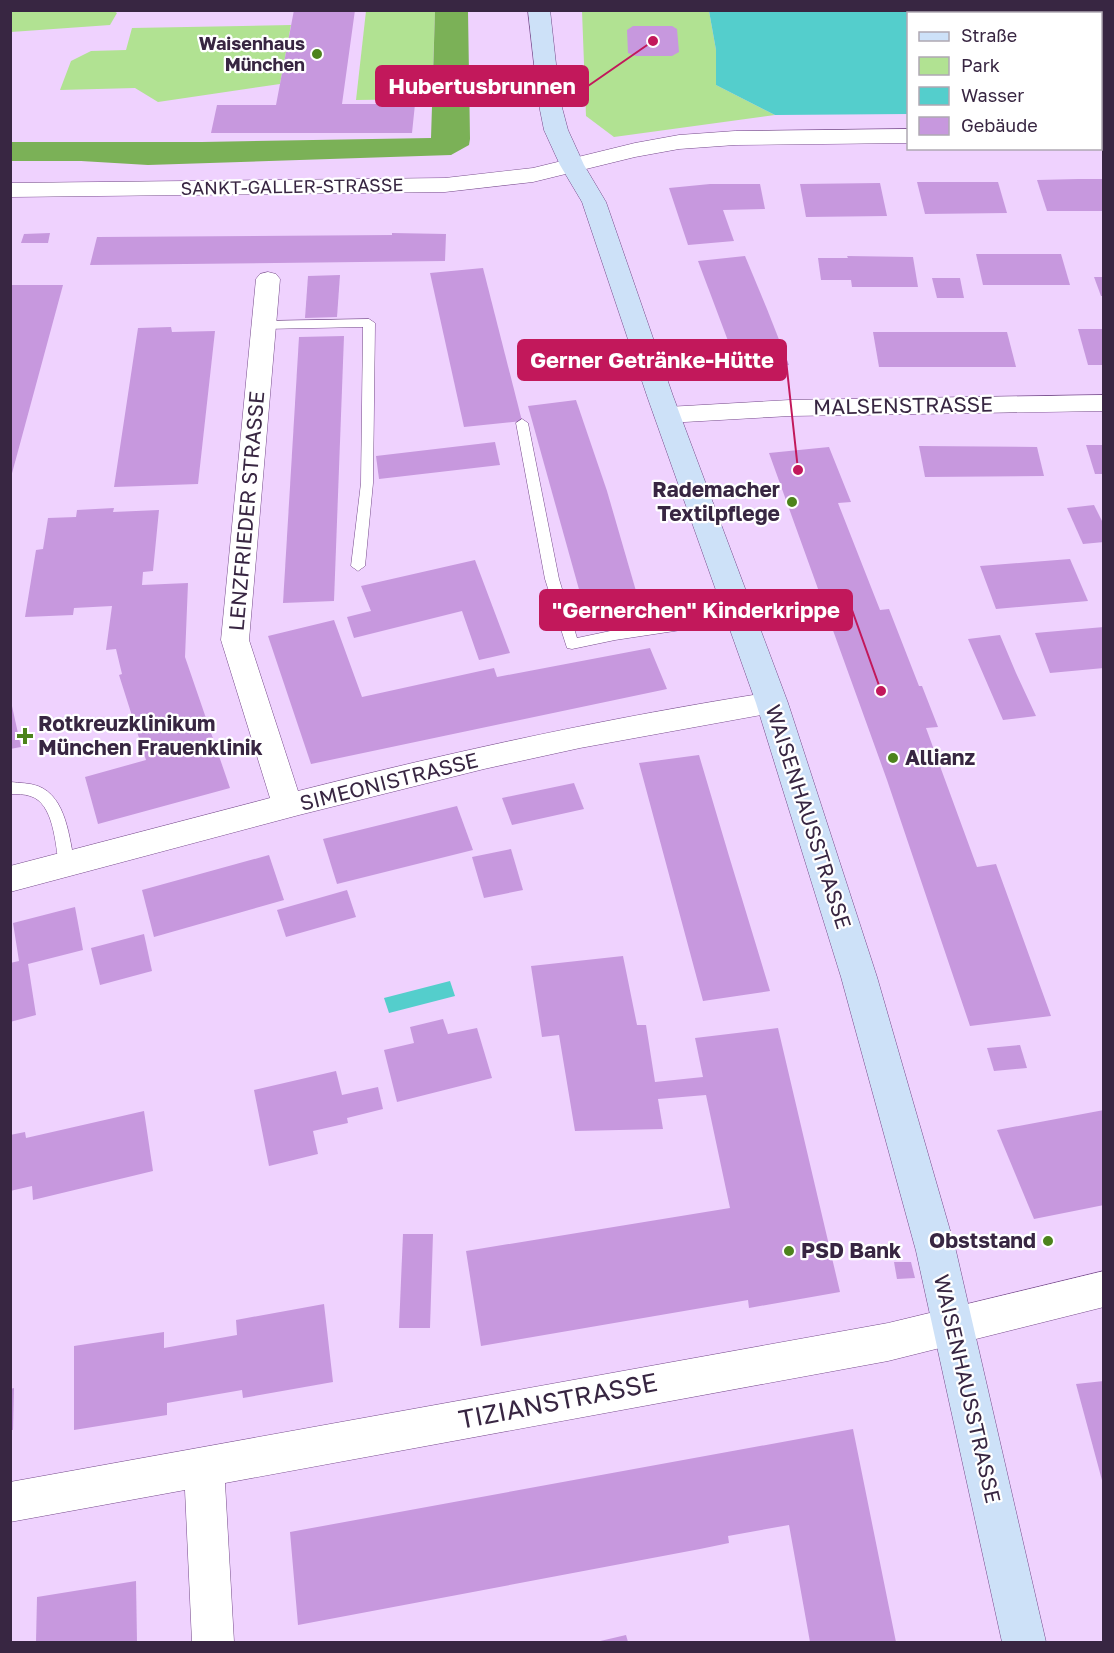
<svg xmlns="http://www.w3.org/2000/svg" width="1114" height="1653" font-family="'Golos Text',sans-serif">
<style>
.green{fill:#b1e292}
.forest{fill:#7bb157}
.water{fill:#54cecc}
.building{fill:#c798de}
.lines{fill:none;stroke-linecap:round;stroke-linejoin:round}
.lane-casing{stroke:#764b8b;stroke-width:1}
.street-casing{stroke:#764b8b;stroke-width:1}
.secondary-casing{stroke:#764b8b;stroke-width:1}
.lane{fill:#fff;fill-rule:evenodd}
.street{fill:#fff;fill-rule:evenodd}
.secondary{fill:#cde1f8;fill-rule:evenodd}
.poi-dot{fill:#4c831c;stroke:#fff;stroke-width:2}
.labels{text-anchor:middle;stroke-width:4.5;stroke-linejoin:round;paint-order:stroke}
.far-poi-label{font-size:18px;font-weight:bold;fill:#382642;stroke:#fff;text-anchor:end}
.far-street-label{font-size:18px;fill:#382642;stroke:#fff}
.street-label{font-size:21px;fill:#382642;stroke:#fff}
.poi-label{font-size:21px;font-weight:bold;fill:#382642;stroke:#fff;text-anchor:start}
.near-street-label{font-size:26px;fill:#382642;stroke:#fff}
.leader{fill:none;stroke:#c2185b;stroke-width:2}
.callout-dot{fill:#c2185b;stroke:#fff;stroke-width:2}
.callout{fill:#c2185b;stroke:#c2185b;stroke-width:2}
.callout-label{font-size:22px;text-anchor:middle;font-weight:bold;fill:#fff}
</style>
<rect width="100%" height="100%" fill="#efd2fe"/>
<!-- green -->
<g class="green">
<polygon points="112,10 117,13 110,25 11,32 11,11"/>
<polygon points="366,11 435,11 432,99 356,100"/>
<polygon points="582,11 709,11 716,50 716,85 775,115 614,137 586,116"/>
<polygon points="291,25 280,84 158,102 135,88 60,90 71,61 91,51 126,50 132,28"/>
</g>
<!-- forest -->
<polygon class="forest" points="435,11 468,11 470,139 469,145 451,155 148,165 81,161 11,161 11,142 202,142 431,138"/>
<!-- water -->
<g class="water">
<polygon points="1087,11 1103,12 1104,88 1101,90 1100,14 908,14 908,114 775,115 716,85 716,50 709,11"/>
<polygon points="450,981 455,996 389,1013 384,998"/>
</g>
<!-- building -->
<g class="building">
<polygon points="294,10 355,10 342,104 415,104 412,133 211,133 217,105 276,105"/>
<polygon points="633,26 672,26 677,29 679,52 672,56 636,56 628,53 627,30"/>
<polygon points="1078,179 1104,179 1104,211 1047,211 1037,180"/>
<polygon points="917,182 998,182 1007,213 925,214"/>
<polygon points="880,183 887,216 806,217 800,184"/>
<polygon points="710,184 760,184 765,209 723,210 734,241 688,245 669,188"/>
<polygon points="50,233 48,243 21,243 24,234"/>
<polygon points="392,233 446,234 445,261 90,265 97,237 392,235"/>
<polygon points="976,254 1061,254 1070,285 983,285"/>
<polygon points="745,256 767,309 789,365 739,370 698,261"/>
<polygon points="847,256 913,257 918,287 852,287 851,280 821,280 818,258 848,258"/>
<polygon points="483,268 522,421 464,427 430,273"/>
<polygon points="340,275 337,317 305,318 308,276"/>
<polygon points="1094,277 1104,277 1104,296 1101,296"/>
<polygon points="932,278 960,278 964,298 937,298"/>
<polygon points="11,285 63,285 11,477 10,477"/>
<polygon points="171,327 172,332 215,331 198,484 114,487 138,328"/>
<polygon points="1078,329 1104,329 1104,365 1088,365"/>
<polygon points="873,332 1007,332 1016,367 879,367"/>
<polygon points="344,336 334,601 283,603 299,337"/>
<polygon points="576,400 607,491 645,622 590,629 528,406"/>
<polygon points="495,442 500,465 379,479 376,456"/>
<polygon points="1086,445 1104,445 1104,474 1095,474"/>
<polygon points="919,446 1037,447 1044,476 925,477"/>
<polygon points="829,447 851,502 838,503 880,610 889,609 919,686 922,686 938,727 926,728 977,867 996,864 1051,1016 970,1026 887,780 769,453"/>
<polygon points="1094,505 1104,525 1104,542 1083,544 1067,508"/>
<polygon points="114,508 113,512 159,510 153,571 143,572 142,585 188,583 185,657 230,788 98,824 85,777 146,760 119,675 122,674 116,649 106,650 112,606 74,608 73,615 25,617 36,550 43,549 48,518 76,517 77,510"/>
<polygon points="1070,559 1088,601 996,609 980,566"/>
<polygon points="475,560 510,653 479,660 462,611 354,638 347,617 371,611 361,586"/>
<polygon points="334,620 362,697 494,668 497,677 650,648 667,689 311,764 268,636"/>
<polygon points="1104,627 1104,668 1050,673 1035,633"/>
<polygon points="1000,635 1016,673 1036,716 1003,720 968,639"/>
<polygon points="10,697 21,747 10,749"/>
<polygon points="699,755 729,856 770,991 703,1001 639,763"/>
<polygon points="574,783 584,809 512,825 502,798"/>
<polygon points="457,806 473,850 337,884 323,839"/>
<polygon points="511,849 523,890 484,898 472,857"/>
<polygon points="269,855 284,900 154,937 142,890"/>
<polygon points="347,890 356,917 286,937 277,910"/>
<polygon points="75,907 83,950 28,964 36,1015 10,1022 10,963 19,961 13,923"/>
<polygon points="144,934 152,971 100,985 91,948"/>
<polygon points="623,956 637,1025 646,1025 655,1082 703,1077 695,1038 778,1028 840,1292 749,1308 748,1300 481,1346 466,1251 730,1208 706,1095 658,1099 663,1129 575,1131 559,1035 542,1037 531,966"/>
<polygon points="443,1019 448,1034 477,1028 492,1078 397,1102 384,1050 414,1043 410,1027"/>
<polygon points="1020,1045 1027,1068 994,1071 987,1048"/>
<polygon points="336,1071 342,1095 378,1087 383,1109 347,1118 348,1123 313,1131 318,1154 269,1166 254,1090"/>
<polygon points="1104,1110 1104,1205 1034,1219 997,1130"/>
<polygon points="144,1111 153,1171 33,1200 32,1186 10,1191 10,1135 25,1132 26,1138"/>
<polygon points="403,1234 433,1234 430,1328 399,1328"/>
<polygon points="894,1262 911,1262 915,1278 897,1279"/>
<polygon points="324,1304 333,1382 243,1398 242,1390 167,1403 167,1415 74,1430 74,1346 164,1332 164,1348 237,1335 236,1320"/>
<polygon points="1104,1381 1104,1484 1103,1484 1076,1384"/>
<polygon points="14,1388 13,1430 10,1430 10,1389"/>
<polygon points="853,1429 896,1642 810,1642 789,1525 728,1536 729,1543 700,1549 298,1625 290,1532"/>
<polygon points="136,1581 137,1642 36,1642 37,1597"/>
<polygon points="626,1635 628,1642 596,1642"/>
</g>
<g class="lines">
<defs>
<g id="lane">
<polygon points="369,319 375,323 373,483 365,566 358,571 351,566 361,483 363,327 264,329 258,325 264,321"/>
<polygon points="522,419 528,423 559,579 577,638 615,630 742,612 747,614 749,617 747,620 615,640 572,649 567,648 545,579 516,423"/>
<path d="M 10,782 C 20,783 30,783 38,786 C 67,797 69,839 75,864 L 72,868 L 62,868 L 59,864 C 55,844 54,803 30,796 C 24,794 17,794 10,794 Z"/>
</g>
<g id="street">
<rect x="1100" y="127" width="4" height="14"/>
<polygon points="908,129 908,143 735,145 679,149 635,157 533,182 445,192 10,197 10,183 445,178 533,168 635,143 679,135 735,131"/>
<path d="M 268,272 L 276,274 L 280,279 L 249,640 L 298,791 C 455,751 612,717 772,692 L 783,695 L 787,703 L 783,711 L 580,748 L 484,769 L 299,815 L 10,892 L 10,866 L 270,798 L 221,640 L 256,279 L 260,274 Z"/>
<polygon points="1104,395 1104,411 790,416 667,423 658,421 654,415 658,409 667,407 790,400"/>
<polygon points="1104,1271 1104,1307 888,1361 225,1483 234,1642 192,1642 185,1490 10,1522 10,1482 888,1323"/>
</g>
<polygon id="secondary" points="528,10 550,10 560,100 568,130 584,165 606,202 673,396 788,703 877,977 956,1251 1046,1642 1002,1642 916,1251 841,977 756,703 647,396 582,202 560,165 544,130 538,100"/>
</defs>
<!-- lane casing -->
<use href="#lane" class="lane-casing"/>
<!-- street casing -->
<use href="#street" class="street-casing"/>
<!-- secondary casing -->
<use href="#secondary" class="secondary-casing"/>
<!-- lane -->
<use href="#lane" class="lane"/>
<!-- street -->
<use href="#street" class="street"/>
<!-- secondary -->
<use href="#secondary" class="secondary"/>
</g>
<!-- markers -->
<g class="poi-dot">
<circle cx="317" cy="54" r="6"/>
<circle cx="792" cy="502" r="6"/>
<path d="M22 727h6v6h6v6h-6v6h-6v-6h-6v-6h6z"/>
<circle cx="893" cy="758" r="6"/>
<circle cx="1048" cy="1241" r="6"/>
<circle cx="789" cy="1251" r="6"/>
</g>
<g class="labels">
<!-- far-poi labels -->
<g class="far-poi-label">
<text x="305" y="50">Waisenhaus<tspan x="305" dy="21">München</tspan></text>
</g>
<!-- far-street labels -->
<g class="far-street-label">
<text transform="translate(292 187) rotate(-1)" y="6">SANKT-GALLER-STRASSE</text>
</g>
<!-- street labels -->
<g class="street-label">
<text transform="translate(903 406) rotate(-1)" y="7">MALSENSTRASSE</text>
<text transform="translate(247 511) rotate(-85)" y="7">LENZFRIEDER STRASSE</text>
<text transform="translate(389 782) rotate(-14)" y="7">SIMEONISTRASSE</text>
<text transform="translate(808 817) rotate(72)" y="7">WAISENHAUSSTRASSE</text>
<text transform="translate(967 1389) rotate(77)" y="7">WAISENHAUSSTRASSE</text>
</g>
<!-- poi labels -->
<g class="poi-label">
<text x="780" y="497" text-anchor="end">Rademacher<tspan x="780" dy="24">Textilpflege</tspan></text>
<text x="38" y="731">Rotkreuzklinikum<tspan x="38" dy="24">München Frauenklinik</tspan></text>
<text x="905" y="765">Allianz</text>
<text x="1036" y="1248" text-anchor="end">Obststand</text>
<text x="801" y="1258">PSD Bank</text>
</g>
<!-- near-street labels -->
<g class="near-street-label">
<text transform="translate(558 1401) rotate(-11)" y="9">TIZIANSTRASSE</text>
</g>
</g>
<!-- callouts -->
<path class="leader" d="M653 41L588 86M798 470L786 360M881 691L852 610"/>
<g class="callout-dot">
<circle cx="653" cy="41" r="6"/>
<circle cx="798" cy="470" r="6"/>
<circle cx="881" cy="691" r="6"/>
</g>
<g class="callout">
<rect x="376" y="66" width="212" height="40" rx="6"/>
<rect x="518" y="340" width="268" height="40" rx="6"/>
<rect x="540" y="590" width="312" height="40" rx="6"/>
</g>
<g class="callout-label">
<text x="482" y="94">Hubertusbrunnen</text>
<text x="652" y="368">Gerner Getränke-Hütte</text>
<text x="696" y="618">"Gernerchen" Kinderkrippe</text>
</g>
<!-- border -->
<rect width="1114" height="1653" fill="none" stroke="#382642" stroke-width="24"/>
<!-- legend -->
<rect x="907" y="12" width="195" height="138" fill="#ffffff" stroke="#afa8b3" stroke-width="1.5"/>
<rect x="919" y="32" width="30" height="9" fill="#cde1f8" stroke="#afa8b3" stroke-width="1.5"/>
<text x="961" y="42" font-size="18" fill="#382642">Straße</text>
<rect x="919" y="57" width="30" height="18" fill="#b1e292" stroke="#afa8b3" stroke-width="1.5"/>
<text x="961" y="72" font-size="18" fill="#382642">Park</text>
<rect x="919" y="87" width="30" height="18" fill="#54cecc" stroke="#afa8b3" stroke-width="1.5"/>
<text x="961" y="102" font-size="18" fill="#382642">Wasser</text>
<rect x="919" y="117" width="30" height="18" fill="#c798de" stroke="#afa8b3" stroke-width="1.5"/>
<text x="961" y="132" font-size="18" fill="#382642">Gebäude</text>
</svg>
